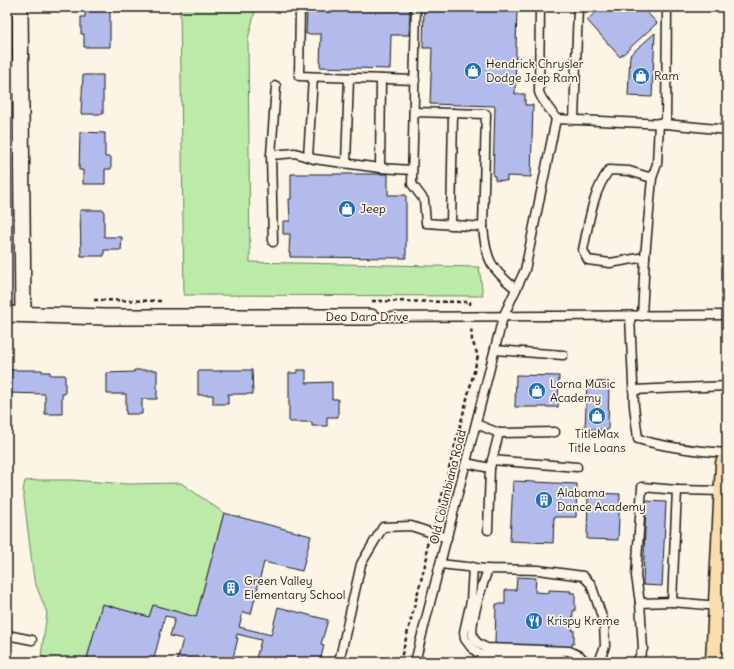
<svg xmlns="http://www.w3.org/2000/svg" width="734" height="669" font-family="Delius,sans-serif">
<style>
.green{fill:#bceaa8;stroke:#6c8362}
.building{fill:#b2bbec;stroke:#1c1c1c}
.lines{fill:none;stroke-linecap:round;stroke-linejoin:round}
.service-casing{stroke:#1c1c1c;stroke-width:11}
.minor-casing{stroke:#1c1c1c;stroke-width:18}
.primary-casing{stroke:#1c1c1c;stroke-width:25}
.path{stroke:#1c1c1c;stroke-width:2.5;stroke-dasharray:4 3;stroke-linecap:butt}
.service{stroke:#fcf5e5;stroke-width:8}
.minor{stroke:#fcf5e5;stroke-width:15}
.primary{stroke:#faddab;stroke-width:22}
.labels{text-anchor:middle;stroke-width:3.5;stroke-linejoin:round;paint-order:stroke}
.poi-label{font-size:12px;fill:#1c1c1c;stroke:#fcf5e5;text-anchor:start}
.street-label{font-size:12px;fill:#1c1c1c;stroke:#fcf5e5}
</style>
<rect width="100%" height="100%" fill="#fcf5e5"/>
<filter id="ink" filterUnits="userSpaceOnUse"><feTurbulence type="fractalNoise" baseFrequency=".025" numOctaves="2"/><feDisplacementMap in="SourceGraphic" scale="8" xChannelSelector="R" yChannelSelector="G"/><feConvolveMatrix kernelMatrix="1 2 1 2 8 2 1 2 1" color-interpolation-filters="sRGB"/></filter>
<g filter="url(#ink)">
<!-- green -->
<g class="green">
<polygon points="180,7 256,7 248,39 250,262 479,267 483,296 184,295"/>
<polygon points="38,480 71,480 127,484 181,483 224,513 196,617 153,605 149,617 102,604 86,662 58,662 41,656 47,613 34,580 23,490 25,481"/>
</g>
<!-- building -->
<g class="building">
<polygon points="85,7 110,7 110,47 84,47 84,34 81,34 81,17 85,17"/>
<polygon points="307,7 410,7 409,35 391,35 390,69 320,67 321,34 306,34"/>
<polygon points="424,7 517,7 515,94 525,94 525,105 533,105 531,177 507,176 507,181 495,180 495,176 493,176 495,106 430,104 432,48 423,48"/>
<polygon points="602,7 642,7 657,23 620,57 587,20"/>
<polygon points="655,33 652,97 628,96 630,55"/>
<polygon points="83,75 103,75 103,114 81,114"/>
<polygon points="80,132 105,133 105,157 111,157 111,169 105,169 105,184 83,184 83,170 79,170"/>
<polygon points="291,174 388,174 388,195 406,195 406,258 290,257 290,253 289,253 290,234 283,234 283,221 290,221 289,199 291,199"/>
<polygon points="80,210 104,210 104,237 122,237 121,250 104,250 104,256 81,256"/>
<polygon points="7,370 42,370 42,372 50,372 50,375 65,375 65,394 62,394 62,414 45,414 45,394 7,393"/>
<polygon points="134,370 157,370 157,399 142,399 142,414 126,414 126,394 107,394 107,373 134,372"/>
<polygon points="221,370 252,370 253,394 228,394 228,404 213,404 213,395 198,395 198,371 221,371"/>
<polygon points="297,370 306,370 306,383 332,382 332,399 338,399 338,417 327,417 327,426 312,426 312,422 289,422 289,373 297,373"/>
<polygon points="516,375 559,376 558,407 515,407"/>
<polygon points="587,381 609,382 608,430 585,429"/>
<polygon points="513,481 577,484 576,517 554,517 553,543 510,541"/>
<polygon points="588,493 620,494 618,540 587,539"/>
<polygon points="646,501 666,502 662,586 643,585"/>
<polygon points="224,513 311,536 302,571 264,562 251,614 243,612 239,627 271,635 278,607 328,620 321,644 324,645 320,662 255,662 261,640 237,634 236,638 238,638 232,662 177,662 183,639 170,636 175,618 165,616 153,662 86,662 102,604 149,617 153,605 196,617"/>
<polygon points="517,577 536,578 535,592 549,593 549,590 571,591 570,593 575,593 575,611 573,611 572,630 574,630 574,644 572,644 572,648 516,645 516,648 508,648 508,645 495,644 496,604 505,604 505,590 516,590"/>
</g>
<g class="lines">
<defs>
<g id="service">
<polyline points="300,7 299,76 415,80"/>
<path d="M 416,7 L 412,184 L 424,200 L 426,223 L 483,227 C 486,260 491,269 516,289"/>
<path d="M 540,7 L 539,92 C 542,102 551,109 556,119"/>
<polyline points="667,7 666,124 727,130"/>
<polyline points="414,112 486,114 483,227"/>
<polyline points="574,120 578,7"/>
<polyline points="271,155 276,86"/>
<polyline points="308,157 313,77"/>
<polyline points="346,163 349,78"/>
<polyline points="380,168 381,79"/>
<path d="M 652,178 L 629,171 L 609,170 C 592,193 589,223 583,250 L 588,260 L 610,263 L 645,257 L 652,178 L 657,164 L 659,123"/>
<polyline points="451,225 453,113"/>
<polyline points="273,242 271,155 295,153 314,159 380,168 412,170"/>
<path d="M 630,316 L 634,406 L 638,439 C 667,448 697,451 727,453"/>
<polyline points="642,316 645,257"/>
<polyline points="371,317 727,315"/>
<polyline points="495,350 563,355"/>
<polyline points="633,390 727,386"/>
<polyline points="476,424 499,433 555,432"/>
<polyline points="492,460 577,467"/>
<polyline points="466,463 490,468 499,433"/>
<polyline points="488,530 490,468"/>
<polyline points="440,564 485,569 538,570 583,576 591,584 604,623 605,646 599,662"/>
<polyline points="473,567 471,601 464,632 465,639 471,647 479,654 559,658 574,662"/>
<path d="M 488,569 C 483,584 469,622 473,636 C 475,643 482,646 487,648 L 569,651 L 580,656 L 586,662"/>
<polyline points="640,603 636,576 642,487 677,490"/>
<polyline points="719,606 672,602 677,490 725,491"/>
<polyline points="7,635 32,640"/>
<polyline points="339,662 361,564 383,527 411,526 447,538"/>
<polyline points="415,662 503,317 525,270 556,119 666,124"/>
<polyline points="637,662 643,649 640,603 672,602"/>
</g>
<g id="minor">
<polyline points="20,7 23,314"/>
<polyline points="7,314 105,317 371,317"/>
</g>
<polyline id="primary" points="717,662 727,464"/>
</defs>
<!-- service casing -->
<use href="#service" class="service-casing"/>
<!-- minor casing -->
<use href="#minor" class="minor-casing"/>
<!-- primary casing -->
<use href="#primary" class="primary-casing"/>
<!-- path -->
<g class="path">
<polyline points="94,300 163,301"/>
<polyline points="372,301 470,302 470,305"/>
<polyline points="435,523 478,356 472,340 471,326"/>
<polyline points="400,662 427,557 426,548 428,542"/>
</g>
<!-- service -->
<use href="#service" class="service"/>
<!-- minor -->
<use href="#minor" class="minor"/>
<!-- primary -->
<use href="#primary" class="primary"/>
</g>
</g>
<!-- icons -->
<defs>
<symbol id="shop-disc" viewBox="-11 -11 22 22"><circle r="9.5" fill="#1f6fb2" stroke="#fcf5e5"/><path d="M-5-2.5h2.3a2.7 3.5 0 0 1 5.4 0H5L5.5 6h-11ZM-1.5-2.5h3a1.5 2.3 0 0 0-3 0Z" fill="#fff"/></symbol>
<symbol id="building-disc" viewBox="-11 -11 22 22"><circle r="9.5" fill="#1f6fb2" stroke="#fcf5e5"/><path d="M-4-6H4V6H1V3H-1V6H-4ZM-2.5-4.3h1.7v1.8h-1.7ZM.8-4.3h1.7v1.8H.8ZM-2.5-1h1.7V.8h-1.7ZM.8-1h1.7V.8H.8Z" fill="#fff"/></symbol>
<symbol id="restaurant-disc" viewBox="-11 -11 22 22"><circle r="9.5" fill="#1f6fb2" stroke="#fcf5e5"/><path d="M-5-6h1v4h1v-4h1v4h1v-4h1v5L-1.5 .5V6h-2V.5L-5-1ZM5-6V6H3V1.5H1.5Q1.5-4 5-6Z" fill="#fff"/></symbol>
</defs>
<g fill-rule="evenodd">
<use href="#shop-disc" x="463" y="61" width="20" height="20"/>
<use href="#shop-disc" x="631" y="66" width="20" height="20"/>
<use href="#shop-disc" x="337" y="199" width="20" height="20"/>
<use href="#shop-disc" x="527" y="381" width="20" height="20"/>
<use href="#shop-disc" x="587" y="406" width="20" height="20"/>
<use href="#building-disc" x="534" y="490" width="20" height="20"/>
<use href="#building-disc" x="221" y="578" width="20" height="20"/>
<use href="#restaurant-disc" x="524" y="611" width="20" height="20"/>
</g>
<g class="labels">
<!-- poi labels -->
<g class="poi-label">
<text x="486" y="68">Hendrick Chrysler<tspan x="486" dy="14">Dodge Jeep Ram</tspan></text>
<text x="654" y="80">Ram</text>
<text x="360" y="213">Jeep</text>
<text x="550" y="388">Lorna Music<tspan x="550" dy="14">Academy</tspan></text>
<text x="597" y="438" text-anchor="middle">TitleMax<tspan x="597" dy="14">Title Loans</tspan></text>
<text x="557" y="497">Alabama<tspan x="557" dy="14">Dance Academy</tspan></text>
<text x="244" y="585">Green Valley<tspan x="244" dy="14">Elementary School</tspan></text>
<text x="547" y="625">Krispy Kreme</text>
</g>
<!-- street labels -->
<g class="street-label">
<text x="367" y="321">Deo Dara Drive</text>
<text transform="translate(448 487) rotate(-76)" y="4">Old Columbiana Road</text>
</g>
</g>
<!-- margin -->
<rect width="734" height="669" fill="none" stroke="#fcf5e5" stroke-width="24"/>
<rect x="12" y="12" width="710" height="645" fill="none" stroke="#1c1c1c" stroke-width="1.5" filter="url(#ink)"/>
</svg>
